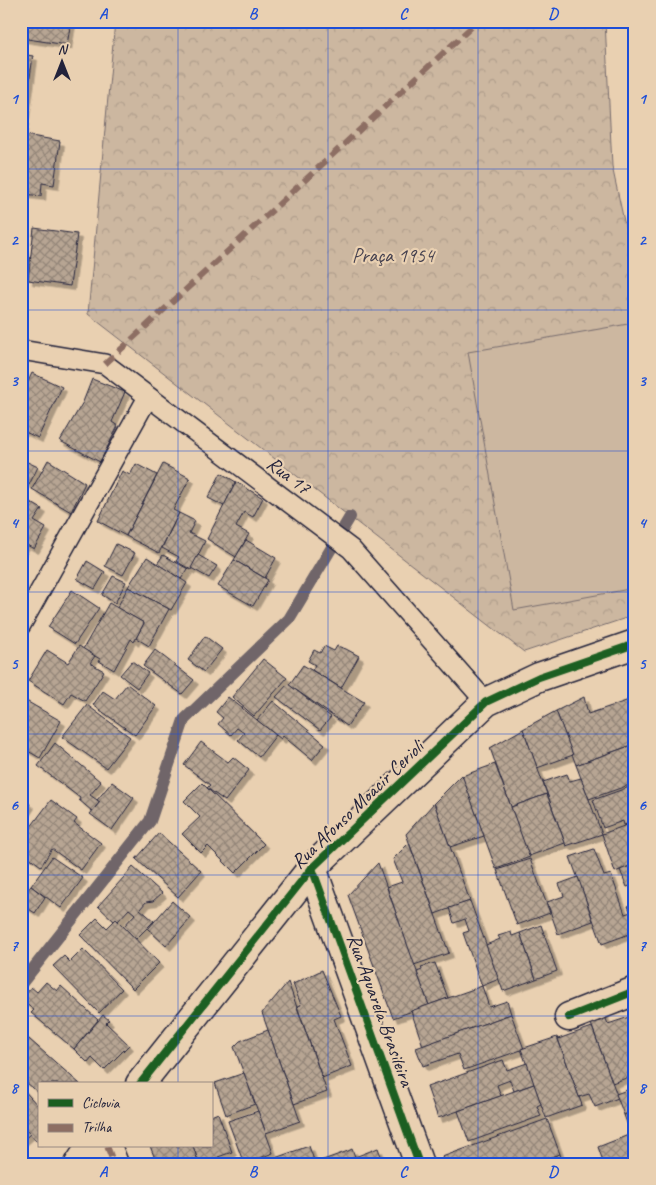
<svg xmlns="http://www.w3.org/2000/svg" width="656" height="1185" font-family="Caveat,sans-serif">
<style>
.forest{fill:url(#forest-crowns);stroke:#776c6e}
.garden{fill:#ccb7a0;stroke:#776c6e}
.lines{fill:none;stroke-linecap:round;stroke-linejoin:round}
.stream{stroke:#6f6569;stroke-width:12}
.building{fill:url(#building-cross-hatch);stroke:#22223b;filter:url(#shadow)}
.service-casing{stroke:#22223b;stroke-width:22}
.minor-casing{stroke:#22223b;stroke-width:31}
.tertiary-casing{stroke:#22223b;stroke-width:31}
.service{stroke:#e9d0b1;stroke-width:19}
.minor{stroke:#e9d0b1;stroke-width:28}
.tertiary{stroke:#e9d0b1;stroke-width:28}
.quiet{stroke:#8d6e63;stroke-width:6;stroke-dasharray:12 6;stroke-linecap:butt}
.cycleway-casing{stroke:#e9d0b1;stroke-width:11}
.cycleway{stroke:#1b5e20;stroke-width:8}
.grid{fill:none;stroke:#1d4ed8;stroke-width:1;stroke-opacity:0.55}
.labels{text-anchor:middle;stroke-width:4.5;stroke-linejoin:round;paint-order:stroke}
.park-label{font-size:20px;fill:#44404f;stroke:#e9d0b1}
.street-label{font-size:20px;fill:#22223b;stroke:#e9d0b1}
.neatline{fill:none;stroke:#1d4ed8;stroke-width:2}
.grid-label{font-size:16px;text-anchor:middle;font-weight:bold;fill:#1d4ed8}
</style>
<defs>
<pattern id="forest-crowns" width="20" height="18" patternUnits="userSpaceOnUse" patternTransform="scale(1.25)"><rect width="20" height="18" fill="#ccb7a0"/><path d="M2 6a3 3 0 1 1 6 0M12 15a3 3 0 1 1 6 0" fill="none" stroke="#af9d8b"/></pattern>
<pattern id="building-cross-hatch" width="8" height="8" patternUnits="userSpaceOnUse" patternTransform="scale(1.25)"><rect width="8" height="8" fill="#b7a593"/><path d="M0 0l8 8M0 8l8-8" fill="none" stroke="#948679"/></pattern>
<filter id="shadow"><feDropShadow dx="4.5" dy="4.5" stdDeviation="0" flood-color="#0004"/></filter>
</defs>
<rect width="100%" height="100%" fill="#e9d0b1"/>
<filter id="ink" filterUnits="userSpaceOnUse"><feTurbulence type="fractalNoise" baseFrequency=".02" numOctaves="2"/><feDisplacementMap in="SourceGraphic" scale="10" xChannelSelector="R" yChannelSelector="G"/><feConvolveMatrix kernelMatrix="1 2 1 2 8 2 1 2 1" color-interpolation-filters="sRGB"/></filter>
<g filter="url(#ink)">
<!-- forest -->
<polygon class="forest" points="115,21 605,21 612,166 635,272 635,615 524,652 88,314"/>
<!-- garden -->
<polygon class="garden" points="628,324 635,363 635,588 514,610 468,352"/>
<g class="lines">
<!-- stream -->
<polyline class="stream" points="21,984 150,821 184,720 289,619 350,517"/>
</g>
<!-- building -->
<g class="building">
<polygon points="21,21 71,21 67,45 21,38"/>
<polygon points="21,54 33,56 22,134 21,134"/>
<polygon points="25,135 60,141 54,185 42,183 41,196 25,194 27,180 21,180 21,165"/>
<polygon points="34,228 77,234 70,286 28,280"/>
<polygon points="32,373 62,387 38,438 21,430 21,396"/>
<polygon points="92,379 125,392 112,422 118,426 100,462 60,441 83,402"/>
<polygon points="21,459 38,467 29,485 21,481"/>
<polygon points="48,460 85,483 71,512 32,489"/>
<polygon points="136,464 157,475 126,536 98,521 122,471 130,475"/>
<polygon points="163,464 190,478 173,510 179,513 159,553 126,536"/>
<polygon points="221,473 236,482 224,506 208,498"/>
<polygon points="236,482 263,498 253,517 244,512 236,527 249,534 236,557 207,539"/>
<polygon points="25,499 42,509 34,521 46,528 34,549 25,544 21,551 21,506"/>
<polygon points="179,513 195,521 189,533 205,541 191,570 176,561 179,557 162,548"/>
<polygon points="246,540 276,558 265,578 234,560"/>
<polygon points="116,544 135,553 123,575 105,566"/>
<polygon points="163,555 188,569 181,579 157,564"/>
<polygon points="198,555 217,566 209,578 191,568"/>
<polygon points="147,557 187,583 171,610 128,587"/>
<polygon points="234,560 268,580 253,606 218,586"/>
<polygon points="87,561 105,572 95,589 77,579"/>
<polygon points="113,576 126,582 115,603 102,595"/>
<polygon points="128,587 169,609 149,646 136,638 144,623 117,608"/>
<polygon points="72,590 99,608 75,644 48,627"/>
<polygon points="109,603 144,623 134,642 131,639 114,670 99,661 100,659 83,649"/>
<polygon points="205,636 222,649 204,672 188,660"/>
<polygon points="79,646 95,656 90,663 104,671 85,701 71,693 64,704 28,681 47,650 68,663"/>
<polygon points="324,646 334,651 337,646 346,649 359,656 341,688 312,670 315,665 308,661 314,650 320,653"/>
<polygon points="155,650 194,680 182,694 143,666"/>
<polygon points="263,659 287,678 254,716 232,697"/>
<polygon points="132,661 148,673 137,688 120,675"/>
<polygon points="303,665 364,702 347,726 289,685"/>
<polygon points="127,684 156,706 135,735 93,705 103,691 115,699"/>
<polygon points="288,684 331,717 320,730 276,697"/>
<polygon points="228,697 276,735 259,757 238,740 244,733 237,728 231,735 218,724 223,718 216,712"/>
<polygon points="584,697 588,714 635,698 635,744 576,765 556,711"/>
<polygon points="21,698 61,721 40,758 21,747"/>
<polygon points="273,701 325,744 312,760 283,736 281,739 257,720"/>
<polygon points="87,705 130,737 106,768 62,737"/>
<polygon points="556,711 573,755 537,768 523,729"/>
<polygon points="523,729 547,794 511,807 490,748"/>
<polygon points="201,742 228,762 233,757 249,770 225,801 207,788 210,785 184,765"/>
<polygon points="55,743 101,782 90,795 100,802 92,811 79,800 80,798 38,766"/>
<polygon points="635,744 635,783 589,799 576,765"/>
<polygon points="495,764 530,857 496,869 462,776"/>
<polygon points="567,774 570,781 581,778 602,834 566,846 543,782"/>
<polygon points="462,775 484,836 450,847 434,803"/>
<polygon points="112,782 134,798 112,830 90,814 100,802 97,800"/>
<polygon points="202,783 264,844 235,873 208,846 201,853 182,834 200,817 184,801"/>
<polygon points="635,785 635,822 624,825 623,821 603,828 593,800"/>
<polygon points="547,794 565,843 529,856 511,807"/>
<polygon points="21,799 30,804 21,818"/>
<polygon points="51,800 77,819 74,823 101,843 81,870 52,849 41,866 21,851 21,840"/>
<polygon points="434,803 470,901 435,914 406,834"/>
<polygon points="635,822 635,864 615,872 602,834"/>
<polygon points="159,833 201,871 178,897 136,859"/>
<polygon points="409,843 449,953 414,965 387,887 402,882 393,859"/>
<polygon points="594,849 604,876 611,874 625,914 631,912 635,923 635,932 602,944 570,857"/>
<polygon points="52,857 83,878 61,908 31,886"/>
<polygon points="530,859 550,913 517,925 497,870"/>
<polygon points="378,863 429,1005 393,1018 348,895"/>
<polygon points="635,864 635,884 627,887 620,870"/>
<polygon points="133,867 162,893 153,901 146,902 140,909 154,921 136,939 123,927 135,914 129,909 118,921 116,919 114,921 98,906"/>
<polygon points="578,877 593,921 558,934 547,902 564,896 559,884"/>
<polygon points="31,886 45,897 35,913 21,904 21,890 25,893"/>
<polygon points="172,901 191,918 166,946 148,929"/>
<polygon points="470,901 499,979 482,986 463,933 469,931 465,919 454,923 449,908"/>
<polygon points="635,903 635,923 628,906"/>
<polygon points="97,918 107,928 116,919 159,963 133,989 80,935"/>
<polygon points="541,925 557,971 536,979 520,933"/>
<polygon points="511,932 512,936 520,933 536,979 503,991 486,945 500,939 498,936"/>
<polygon points="83,949 122,989 99,1013 53,966 64,956 70,962"/>
<polygon points="435,963 448,998 429,1005 417,972 422,970 421,967"/>
<polygon points="322,970 341,1016 334,1019 352,1066 322,1078 297,1006 301,1005 293,984"/>
<polygon points="46,982 57,991 61,986 98,1020 74,1049 31,1013 34,1010 21,1000 31,987 37,992"/>
<polygon points="288,982 327,1092 294,1104 262,1013"/>
<polygon points="482,986 489,1007 507,1001 511,1014 423,1046 411,1011"/>
<polygon points="602,1009 608,1024 629,1017 635,1033 635,1075 612,1083 588,1015"/>
<polygon points="511,1014 524,1049 464,1070 458,1054 423,1066 416,1048"/>
<polygon points="103,1015 109,1020 106,1023 129,1045 104,1070 92,1058 88,1063 74,1049"/>
<polygon points="592,1027 618,1098 595,1107 589,1094 579,1097 558,1039"/>
<polygon points="268,1030 300,1121 266,1133 234,1047 240,1041"/>
<polygon points="21,1032 80,1084 39,1084 39,1093 21,1078"/>
<polygon points="557,1037 582,1105 546,1118 521,1049"/>
<polygon points="503,1060 507,1070 527,1063 534,1084 514,1091 510,1080 497,1085 501,1096 438,1118 427,1087"/>
<polygon points="244,1073 255,1104 226,1115 215,1083"/>
<polygon points="534,1084 541,1104 537,1106 541,1116 469,1142 458,1111"/>
<polygon points="21,1087 39,1107 39,1139 36,1141 21,1123"/>
<polygon points="635,1087 635,1110 624,1115 616,1094"/>
<polygon points="635,1110 635,1145 624,1115"/>
<polygon points="258,1111 273,1153 244,1164 228,1121"/>
<polygon points="218,1113 232,1152 218,1157 220,1164 199,1164 193,1146 211,1146 211,1116"/>
<polygon points="547,1119 560,1154 532,1164 445,1164 442,1157"/>
<polygon points="21,1123 30,1134 21,1142"/>
<polygon points="631,1134 635,1145 635,1164 604,1164 598,1147"/>
<polygon points="150,1146 193,1146 198,1161 190,1164 157,1164"/>
<polygon points="309,1146 315,1163 277,1164 275,1158"/>
<polygon points="378,1148 384,1164 358,1164 355,1157"/>
<polygon points="352,1149 358,1164 312,1164 348,1151"/>
<polygon points="560,1154 563,1164 532,1164 533,1163"/>
</g>
<g class="lines">
<defs>
<g id="service">
<polyline points="21,350 105,364 351,549 486,702"/>
<polyline points="21,625 148,397"/>
</g>
<g id="minor">
<polyline points="312,868 419,1164"/>
<polyline points="569,1017 635,991"/>
<polyline points="107,1146 114,1164"/>
</g>
<g id="tertiary">
<polyline points="140,1084 312,868 486,702 539,677 635,644"/>
<polyline points="79,1164 91,1146"/>
</g>
</defs>
<!-- service casing -->
<use href="#service" class="service-casing"/>
<!-- minor casing -->
<use href="#minor" class="minor-casing"/>
<!-- tertiary casing -->
<use href="#tertiary" class="tertiary-casing"/>
<!-- service -->
<use href="#service" class="service"/>
<!-- minor -->
<use href="#minor" class="minor"/>
<!-- tertiary -->
<use href="#tertiary" class="tertiary"/>
<!-- quiet -->
<g class="quiet">
<polyline points="105,364 478,21"/>
<polyline points="107,1146 114,1164"/>
</g>
<defs>
<g id="cycleway">
<polyline points="312,868 419,1164"/>
<polyline points="569,1017 635,991"/>
<polyline points="140,1084 312,868 486,702 539,677 635,644"/>
</g>
</defs>
<!-- cycleway casing -->
<use href="#cycleway" class="cycleway-casing"/>
<!-- cycleway -->
<use href="#cycleway" class="cycleway"/>
</g>
</g>
<!-- grid -->
<path class="grid" d="M 178,21 L 178,1084M 328,21 L 328,1164M 478,21 L 478,1164M 21,169 L 635,169M 21,310 L 635,310M 21,451 L 635,451M 21,592 L 635,592M 21,734 L 635,734M 21,875 L 635,875M 21,1016 L 635,1016M 178,1146 L 178,1164"/>
<g class="labels">
<!-- park labels -->
<g class="park-label">
<text x="393" y="262">Praça 1954</text>
</g>
<!-- street labels -->
<g class="street-label">
<text transform="translate(289 475) rotate(37)" y="7">Rua 17</text>
<text transform="translate(357 804) rotate(-44)" y="7">Rua Afonso Moacir Cerioli</text>
<text transform="translate(381 1010) rotate(70)" y="7">Rua Aquarela Brasileira</text>
</g>
</g>
<!-- margin -->
<rect width="656" height="1185" fill="none" stroke="#e9d0b1" stroke-width="55"/>
<!-- legend -->
<rect x="38" y="1082" width="175" height="65" fill="#e9d0b1" stroke="#998a82"/>
<rect x="48" y="1099" width="25" height="8" fill="#1b5e20" stroke="#998a82"/>
<text x="82" y="1108" font-size="15" fill="#22223b">Ciclovia</text>
<rect x="48" y="1124" width="25" height="8" fill="#8d6e63" stroke="#998a82"/>
<text x="82" y="1132" font-size="15" fill="#22223b">Trilha</text>
<!-- north arrow -->
<g transform="translate(62 62)" stroke="#e9d0b1" stroke-width="4" paint-order="stroke">
<path d="M0-4L9 19L0 12L-9 19Z" fill="#22223b"/>
<text y="-8" font-size="14" font-weight="bold" text-anchor="middle" fill="#22223b">N</text>
</g>
<rect x="28" y="28" width="600" height="1130" class="neatline"/>
<g class="grid-label">
<text x="103" y="19">A</text>
<text x="253" y="19">B</text>
<text x="403" y="19">C</text>
<text x="553" y="19">D</text>
<text x="14" y="104">1</text>
<text x="642" y="104">1</text>
<text x="14" y="245">2</text>
<text x="642" y="245">2</text>
<text x="14" y="386">3</text>
<text x="642" y="386">3</text>
<text x="14" y="528">4</text>
<text x="642" y="528">4</text>
<text x="14" y="669">5</text>
<text x="642" y="669">5</text>
<text x="14" y="810">6</text>
<text x="642" y="810">6</text>
<text x="14" y="951">7</text>
<text x="642" y="951">7</text>
<text x="14" y="1093">8</text>
<text x="642" y="1093">8</text>
<text x="103" y="1177">A</text>
<text x="253" y="1177">B</text>
<text x="403" y="1177">C</text>
<text x="553" y="1177">D</text>
</g>
</svg>
